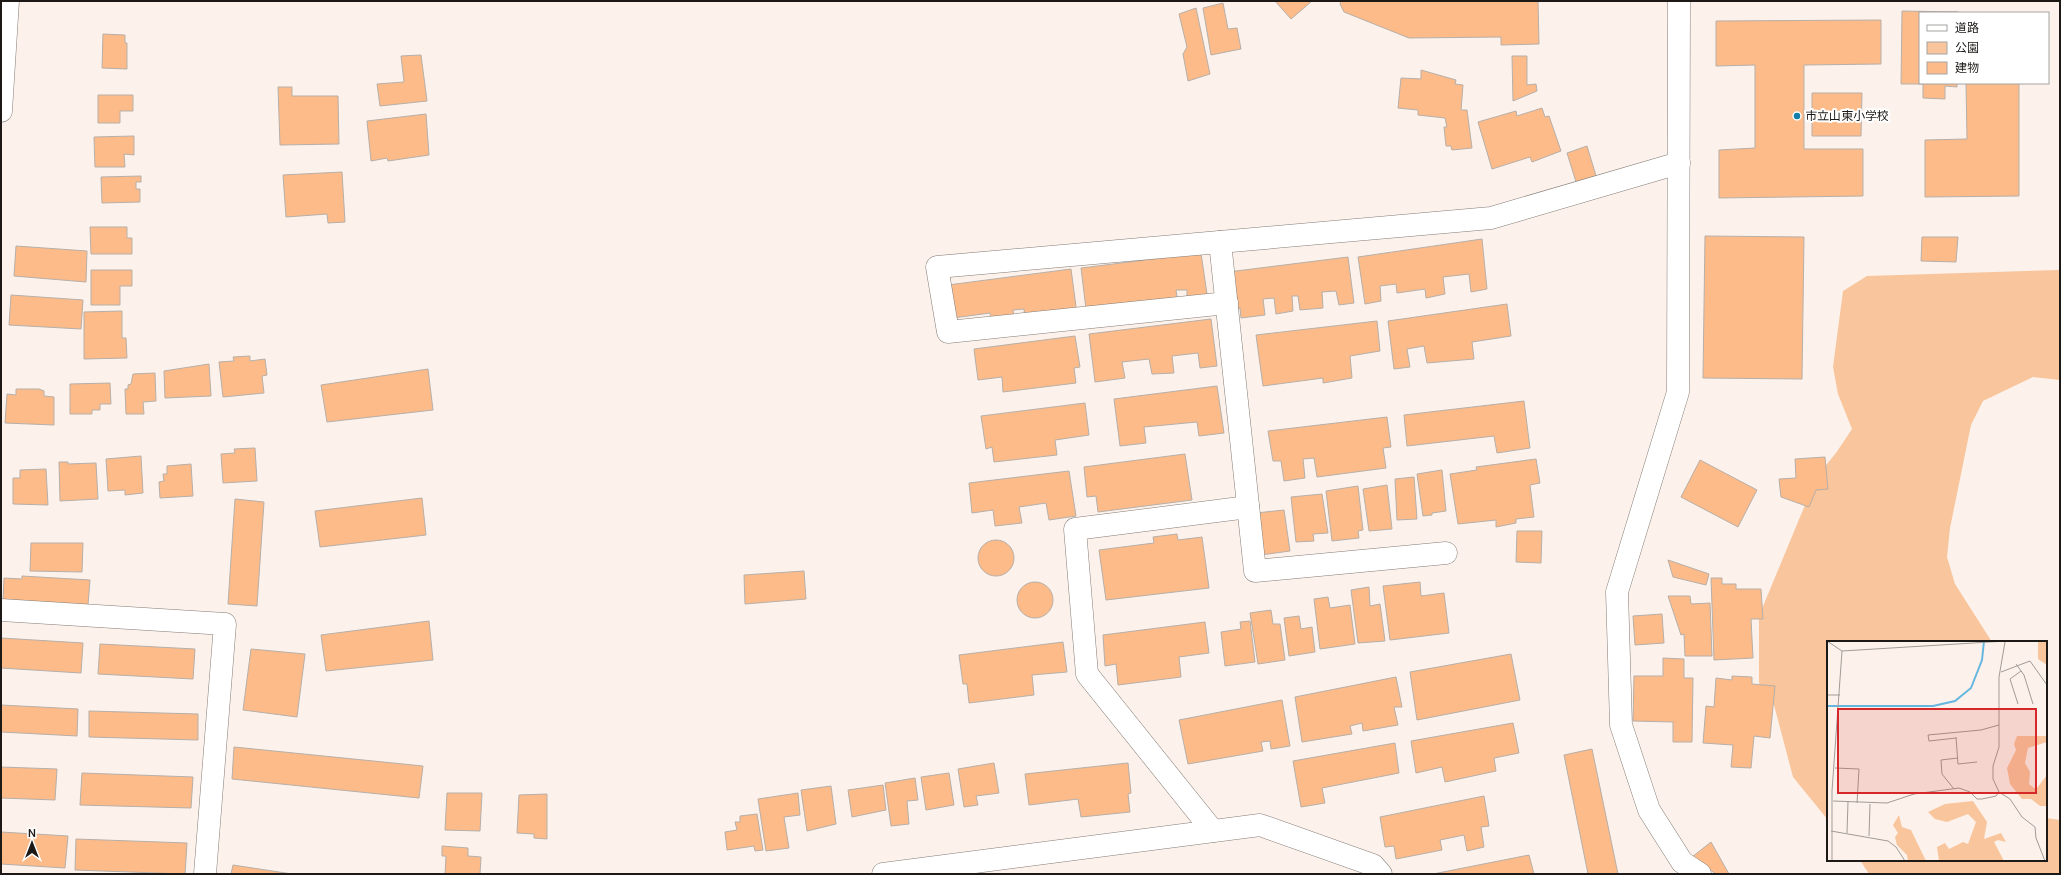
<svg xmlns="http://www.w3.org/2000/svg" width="2061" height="875" font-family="Manrope,'Noto Sans JP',sans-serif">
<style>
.green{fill:#f8c59d}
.building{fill:#fcbb89;stroke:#b7afa8}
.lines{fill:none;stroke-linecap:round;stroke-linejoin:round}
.minor-casing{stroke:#847c76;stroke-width:23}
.minor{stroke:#fff;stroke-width:22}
.poi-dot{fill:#157ea8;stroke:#fff;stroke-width:1.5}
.labels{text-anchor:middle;stroke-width:4;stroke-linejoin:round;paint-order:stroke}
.poi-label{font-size:12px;fill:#1c1917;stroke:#fff;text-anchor:start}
.inset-river{fill:none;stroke:#66b7e0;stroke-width:2}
.inset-road{fill:none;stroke:#a29b96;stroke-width:1}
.view{fill:#d62828;fill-opacity:0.15;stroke:#d62828;stroke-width:2}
.inset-edge{fill:none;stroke:#1c1917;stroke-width:2}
</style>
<rect width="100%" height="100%" fill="#fcf2eb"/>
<!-- green -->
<g class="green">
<polygon points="2060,270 2060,380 2033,377 1983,401 1971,425 1950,528 1947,557 1955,584 1992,642 1828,642 1828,820 1793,777 1774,705 1759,683 1759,616 1817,476 1836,453 1852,429 1838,394 1833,367 1843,291 1867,276"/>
<polygon points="2046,818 2060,820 2060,874 1869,874 1860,860 2046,860"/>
</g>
<!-- building -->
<g class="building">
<polygon points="1275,1 1312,1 1291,19"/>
<polygon points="1341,1 1538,1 1539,44 1501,45 1501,37 1409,38 1344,12 1340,4"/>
<polygon points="1223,3 1228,29 1237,28 1241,49 1211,55 1203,8"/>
<polygon points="1196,8 1210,74 1188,81 1183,54 1187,47 1179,14"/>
<polygon points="1902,11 1958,12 1920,13 1920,83 1957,83 1957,87 1945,86 1945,99 1923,98 1923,84 1901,84"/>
<polygon points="1881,20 1881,64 1804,65 1804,149 1863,149 1863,196 1719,198 1719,150 1755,148 1755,65 1716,66 1716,21"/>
<polygon points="103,34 125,35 125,43 127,43 127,69 102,68"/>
<polygon points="421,55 427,101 380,106 377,84 404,82 401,56"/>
<polygon points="1512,56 1527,56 1527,85 1536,84 1537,91 1513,101"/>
<polygon points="1421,70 1456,80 1455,84 1463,85 1461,110 1467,110 1472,148 1452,150 1451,146 1446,146 1444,127 1447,127 1445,118 1418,115 1418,110 1398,108 1401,78 1421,79"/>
<polygon points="1966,83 2019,83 2019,196 1925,197 1925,140 1967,139"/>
<polygon points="278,87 292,87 292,96 338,96 339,144 280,145"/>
<polygon points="1812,93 1862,93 1861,136 1812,136"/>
<polygon points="98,95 133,95 133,111 120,111 120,123 98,123"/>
<polygon points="1542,108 1545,117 1549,116 1561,151 1532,162 1530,157 1492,169 1478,122 1516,111 1517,116"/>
<polygon points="426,114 429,155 388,161 387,158 371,161 367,121"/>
<polygon points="134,136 134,155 124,154 125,167 95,167 94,137"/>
<polygon points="1587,146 1597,179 1577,185 1567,153"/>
<polygon points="342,172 345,222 328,223 327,214 286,217 283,175"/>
<polygon points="141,176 141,182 136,182 136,189 140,189 140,202 102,203 101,177"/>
<polygon points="90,227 127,227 127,238 132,238 132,254 91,254"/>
<polygon points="1705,236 1804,237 1802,379 1703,378"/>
<polygon points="1922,237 1958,237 1956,262 1921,261"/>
<polygon points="1482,239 1487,289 1471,292 1469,274 1443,277 1445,294 1426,298 1425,289 1397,293 1396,284 1380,286 1381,301 1365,304 1358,257"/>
<polygon points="16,246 87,251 86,282 14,276"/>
<polygon points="1201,253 1208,301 1187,304 1187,290 1176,290 1178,304 1087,317 1081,268"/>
<polygon points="1348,257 1354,303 1339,305 1336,291 1322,292 1323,308 1300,310 1298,296 1292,296 1293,311 1276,314 1274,298 1263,299 1265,315 1241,318 1240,308 1231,310 1228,272"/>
<polygon points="1071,269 1077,314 1025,320 1024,309 1013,310 1015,326 992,328 990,313 953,318 948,285"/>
<polygon points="91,270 132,270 132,286 120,286 120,305 91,305"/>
<polygon points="11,295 83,300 81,329 9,325"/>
<polygon points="1507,304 1511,336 1472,342 1474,359 1427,363 1424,346 1407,349 1410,367 1394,369 1388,321"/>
<polygon points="122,311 122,338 126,338 127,358 84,359 84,312"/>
<polygon points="1211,319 1217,366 1200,368 1198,353 1172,356 1174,373 1152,374 1149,359 1122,362 1125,378 1095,382 1089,334"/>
<polygon points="1377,321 1380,351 1350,356 1352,378 1323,383 1323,378 1263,386 1256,335"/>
<polygon points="1075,336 1080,367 1074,368 1076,383 1003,392 1002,377 978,380 974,349"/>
<polygon points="250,356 250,361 265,359 267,375 262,376 264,393 223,397 219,362 234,361 233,357"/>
<polygon points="209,364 211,396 165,398 164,371"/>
<polygon points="428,369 433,410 327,422 321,385"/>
<polygon points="155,373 156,401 143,402 144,414 126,414 125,389 128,389 128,385 131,384 133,374"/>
<polygon points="110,383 111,404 100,404 100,410 92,410 92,414 70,414 70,384"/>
<polygon points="1217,386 1224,433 1199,436 1197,422 1144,427 1146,443 1120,446 1114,399"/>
<polygon points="16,389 39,389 44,391 44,396 54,397 54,425 5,423 7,394 16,395"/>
<polygon points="1524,401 1530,448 1497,453 1494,436 1407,446 1404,415"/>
<polygon points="1085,403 1089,435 1055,440 1057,455 994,462 992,447 986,449 981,416"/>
<polygon points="1387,417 1391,447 1383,448 1386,468 1317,477 1314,458 1303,459 1305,478 1284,481 1281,461 1273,461 1268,431"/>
<polygon points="255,448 257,481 223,483 221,454 235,453 234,449"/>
<polygon points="1185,454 1192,500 1098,512 1096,496 1087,497 1084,467"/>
<polygon points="141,456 143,493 125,495 125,490 108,491 106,459"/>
<polygon points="1825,457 1828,489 1816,490 1809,507 1781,497 1779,479 1796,478 1795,459"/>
<polygon points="1536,459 1540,483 1530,485 1534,517 1516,519 1516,523 1496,527 1496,520 1458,524 1450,474 1477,470 1476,467"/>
<polygon points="1700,460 1757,490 1738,527 1681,497"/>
<polygon points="59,462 68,462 68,464 96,463 98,499 60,501"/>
<polygon points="191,464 193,496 160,498 159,482 164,481 163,474 167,474 167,466"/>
<polygon points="46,469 48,505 13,504 13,478 20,478 20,470"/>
<polygon points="1442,470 1446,511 1432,513 1432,515 1423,516 1417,474"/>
<polygon points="1069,471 1076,516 1049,520 1046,503 1019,507 1022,523 995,526 993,510 972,513 969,483"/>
<polygon points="1414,477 1417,519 1397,520 1395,479"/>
<polygon points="1387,485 1392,529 1369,531 1363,489"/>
<polygon points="1358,486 1363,530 1358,531 1359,538 1332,541 1326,491"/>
<polygon points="1322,494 1328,533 1313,534 1314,541 1296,542 1291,497"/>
<polygon points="422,498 426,535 320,547 315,511"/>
<polygon points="235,499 264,502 257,606 228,604"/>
<polygon points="1284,510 1290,551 1261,555 1256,513"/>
<polygon points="1517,531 1542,531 1541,563 1516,562"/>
<polygon points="1177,534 1178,540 1202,537 1209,588 1106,600 1099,550 1154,543 1153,537"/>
<circle cx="996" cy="558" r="18"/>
<polygon points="31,543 83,543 82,572 30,571"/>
<polygon points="1668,560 1709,574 1706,585 1673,577"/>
<polygon points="804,571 806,599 745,604 744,575"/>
<polygon points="22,576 90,580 88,605 3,602 4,578 22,579"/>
<polygon points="1711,578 1722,578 1722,584 1736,584 1736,589 1761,589 1763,619 1751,619 1753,658 1714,660"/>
<circle cx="1035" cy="600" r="18"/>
<polygon points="1420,582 1421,596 1444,593 1449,633 1390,640 1383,586"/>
<polygon points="1369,587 1370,606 1380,604 1385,641 1358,643 1351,590"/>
<polygon points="1668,596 1690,596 1691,604 1710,603 1712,656 1685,656 1684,634 1681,635"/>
<polygon points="1328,597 1330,608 1350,605 1355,644 1320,649 1314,599"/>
<polygon points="1271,610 1273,624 1280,624 1285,660 1258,664 1250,613"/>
<polygon points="1662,614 1664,643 1635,645 1633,616"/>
<polygon points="1299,616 1301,629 1312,627 1315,652 1289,656 1284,618"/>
<polygon points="429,621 433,660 326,671 321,635"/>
<polygon points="1250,621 1255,662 1225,666 1221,632 1241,629 1240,622"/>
<polygon points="1205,622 1209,653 1179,657 1181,677 1118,685 1116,664 1105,666 1103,635"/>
<polygon points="1,638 83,643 81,673 1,668"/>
<polygon points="1063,642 1067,672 1032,675 1034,695 969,703 967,684 963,684 959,655"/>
<polygon points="100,644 195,649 193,679 98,674"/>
<polygon points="251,649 305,654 297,717 243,710"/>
<polygon points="1511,654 1520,700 1417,720 1410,672"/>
<polygon points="1663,658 1684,659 1684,678 1693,678 1692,742 1673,742 1673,722 1633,721 1634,676 1663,676"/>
<polygon points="1732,676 1752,677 1752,684 1775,686 1770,738 1754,736 1751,768 1731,767 1733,745 1703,743 1706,706 1714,707 1716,678 1732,680"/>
<polygon points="1396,677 1402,707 1394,707 1398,725 1363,731 1362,723 1350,726 1352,734 1302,742 1295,697"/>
<polygon points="1282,700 1290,746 1271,749 1270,741 1261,742 1263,751 1188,764 1179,720"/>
<polygon points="1,705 78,709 77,736 1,732"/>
<polygon points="89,711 198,714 198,740 89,737"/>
<polygon points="1513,723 1519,753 1494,758 1496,771 1445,782 1442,767 1416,773 1411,741"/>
<polygon points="1395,743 1399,773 1322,788 1325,803 1301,807 1293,761"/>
<polygon points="234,747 423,766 419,798 232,779"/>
<polygon points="1592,749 1618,874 1588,874 1564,755"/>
<polygon points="994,763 999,793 976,796 978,805 964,807 958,769"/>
<polygon points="1128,763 1131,793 1128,794 1130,812 1081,817 1078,799 1029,805 1025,774"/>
<polygon points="1,767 57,769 55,800 1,798"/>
<polygon points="82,773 193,777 191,808 80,805"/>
<polygon points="949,773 954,805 926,810 921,777"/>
<polygon points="915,778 918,800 907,801 909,824 891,826 885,783"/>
<polygon points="883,785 886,810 852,817 848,790"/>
<polygon points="831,786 836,824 807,831 801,790"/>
<polygon points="447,793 482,793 480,831 445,830"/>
<polygon points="798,793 800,815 784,817 789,848 766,851 758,799"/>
<polygon points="547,794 547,839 534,838 534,834 517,833 519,795"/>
<polygon points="1484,796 1489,826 1481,827 1484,847 1467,851 1464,835 1440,840 1442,850 1396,859 1394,846 1385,847 1380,817"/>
<polygon points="757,814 763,850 755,851 754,846 727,850 725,832 737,830 735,822 740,822 740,816"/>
<polygon points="1,832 68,836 65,868 1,864"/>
<polygon points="76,839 187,843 185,874 75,870"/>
<polygon points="1711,842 1729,874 1716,874 1692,857"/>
<polygon points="442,846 468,848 468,856 481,857 480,874 445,874 446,856 442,856"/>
<polygon points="1529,855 1534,874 1433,874"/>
<polygon points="233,865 292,874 231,874"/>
</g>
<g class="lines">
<defs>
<g id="minor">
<polyline points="1679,1 1678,392 1617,592 1621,725 1649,810 1682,862 1700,874"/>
<polyline points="1,111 8,1"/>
<polyline points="1220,242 1255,571 1446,553"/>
<polyline points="1227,303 948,332 937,267 1491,218 1679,163"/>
<polyline points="1,610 225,624 205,874"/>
<polyline points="1213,831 1087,674 1075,529 1248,507"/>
<polyline points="883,874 1260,825 1373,865 1381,874"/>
</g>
</defs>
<!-- minor casing -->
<use href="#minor" class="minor-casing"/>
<!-- minor -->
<use href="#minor" class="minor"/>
</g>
<!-- markers -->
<circle class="poi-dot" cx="1797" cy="116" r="4"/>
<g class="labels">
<!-- poi labels -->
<g class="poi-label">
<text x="1805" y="120">市立山東小学校</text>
</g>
</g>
<!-- overview -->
<g transform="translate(1827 641)">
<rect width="220" height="220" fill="#fcf2eb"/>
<path d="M 211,0 L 220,0 L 220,24 L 211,18 ZM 190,95 L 220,95 L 220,101 L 201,107 L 198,122 L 203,131 L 202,143 L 207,147 L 210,147 L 220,134 L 220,165 L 213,165 L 204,158 L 195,158 L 183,143 L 180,127 L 189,109 L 187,103 ZM 146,160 L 160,181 L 157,198 L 174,192 L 179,201 L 171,199 L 167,201 L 177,220 L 112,220 L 110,206 L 118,202 L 122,208 L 136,201 L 141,203 L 149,181 L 141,173 L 120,181 L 108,178 L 101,171 L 118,163 ZM 72,174 L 75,186 L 84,189 L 99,220 L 81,220 L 80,214 L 70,204 L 68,196 L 71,192 L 66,184 Z" fill="#f8c59d"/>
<path class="inset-river" d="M 0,65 L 106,65 L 128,60 L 144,47 L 155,19 L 157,0"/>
<path class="inset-road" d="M 0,0 L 15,10 L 179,0M 178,1 L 172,36 L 172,106 L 166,125 L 166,138 L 172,151 L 183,158 L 195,176 L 208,186 L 209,197 L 218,220M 189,23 L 197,34 L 206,63M 174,31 L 203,20 L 220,44M 0,54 L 13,54M 191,63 L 183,38 L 194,30M 129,96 L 131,123 L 150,121M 129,97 L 102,100 L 101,94 L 154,89 L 172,84M 8,127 L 32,128 L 30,162M 127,148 L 115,133 L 114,119 L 131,117M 6,160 L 60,162 L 87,153 L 132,147 L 143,151 L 150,158 L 155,158 L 169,155 L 172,151M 4,190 L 61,200 L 69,206 L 78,220M 20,192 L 21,161M 42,195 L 43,163M 5,220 L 5,150 L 15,10"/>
<path class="view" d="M 11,68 L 209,68 L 209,152 L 11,152 Z"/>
<rect width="220" height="220" class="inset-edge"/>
</g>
<!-- border -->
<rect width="2061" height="875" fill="none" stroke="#1c1917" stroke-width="4"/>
<!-- legend -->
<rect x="1919" y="12" width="130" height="72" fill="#ffffff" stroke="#a4a3a2"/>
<rect x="1927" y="25" width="20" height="6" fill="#ffffff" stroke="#a4a3a2"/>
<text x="1955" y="32" font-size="12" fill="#1c1917">道路</text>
<rect x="1927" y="42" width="20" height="12" fill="#f8c59d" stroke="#a4a3a2"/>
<text x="1955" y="52" font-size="12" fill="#1c1917">公園</text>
<rect x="1927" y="62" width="20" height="12" fill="#fcbb89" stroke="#a4a3a2"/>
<text x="1955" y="72" font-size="12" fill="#1c1917">建物</text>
<!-- north arrow -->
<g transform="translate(32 843)" stroke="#ffffff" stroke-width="3" paint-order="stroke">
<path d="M0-3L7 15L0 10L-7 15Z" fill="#1c1917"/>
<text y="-6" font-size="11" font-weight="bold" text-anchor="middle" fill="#1c1917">N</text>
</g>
</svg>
